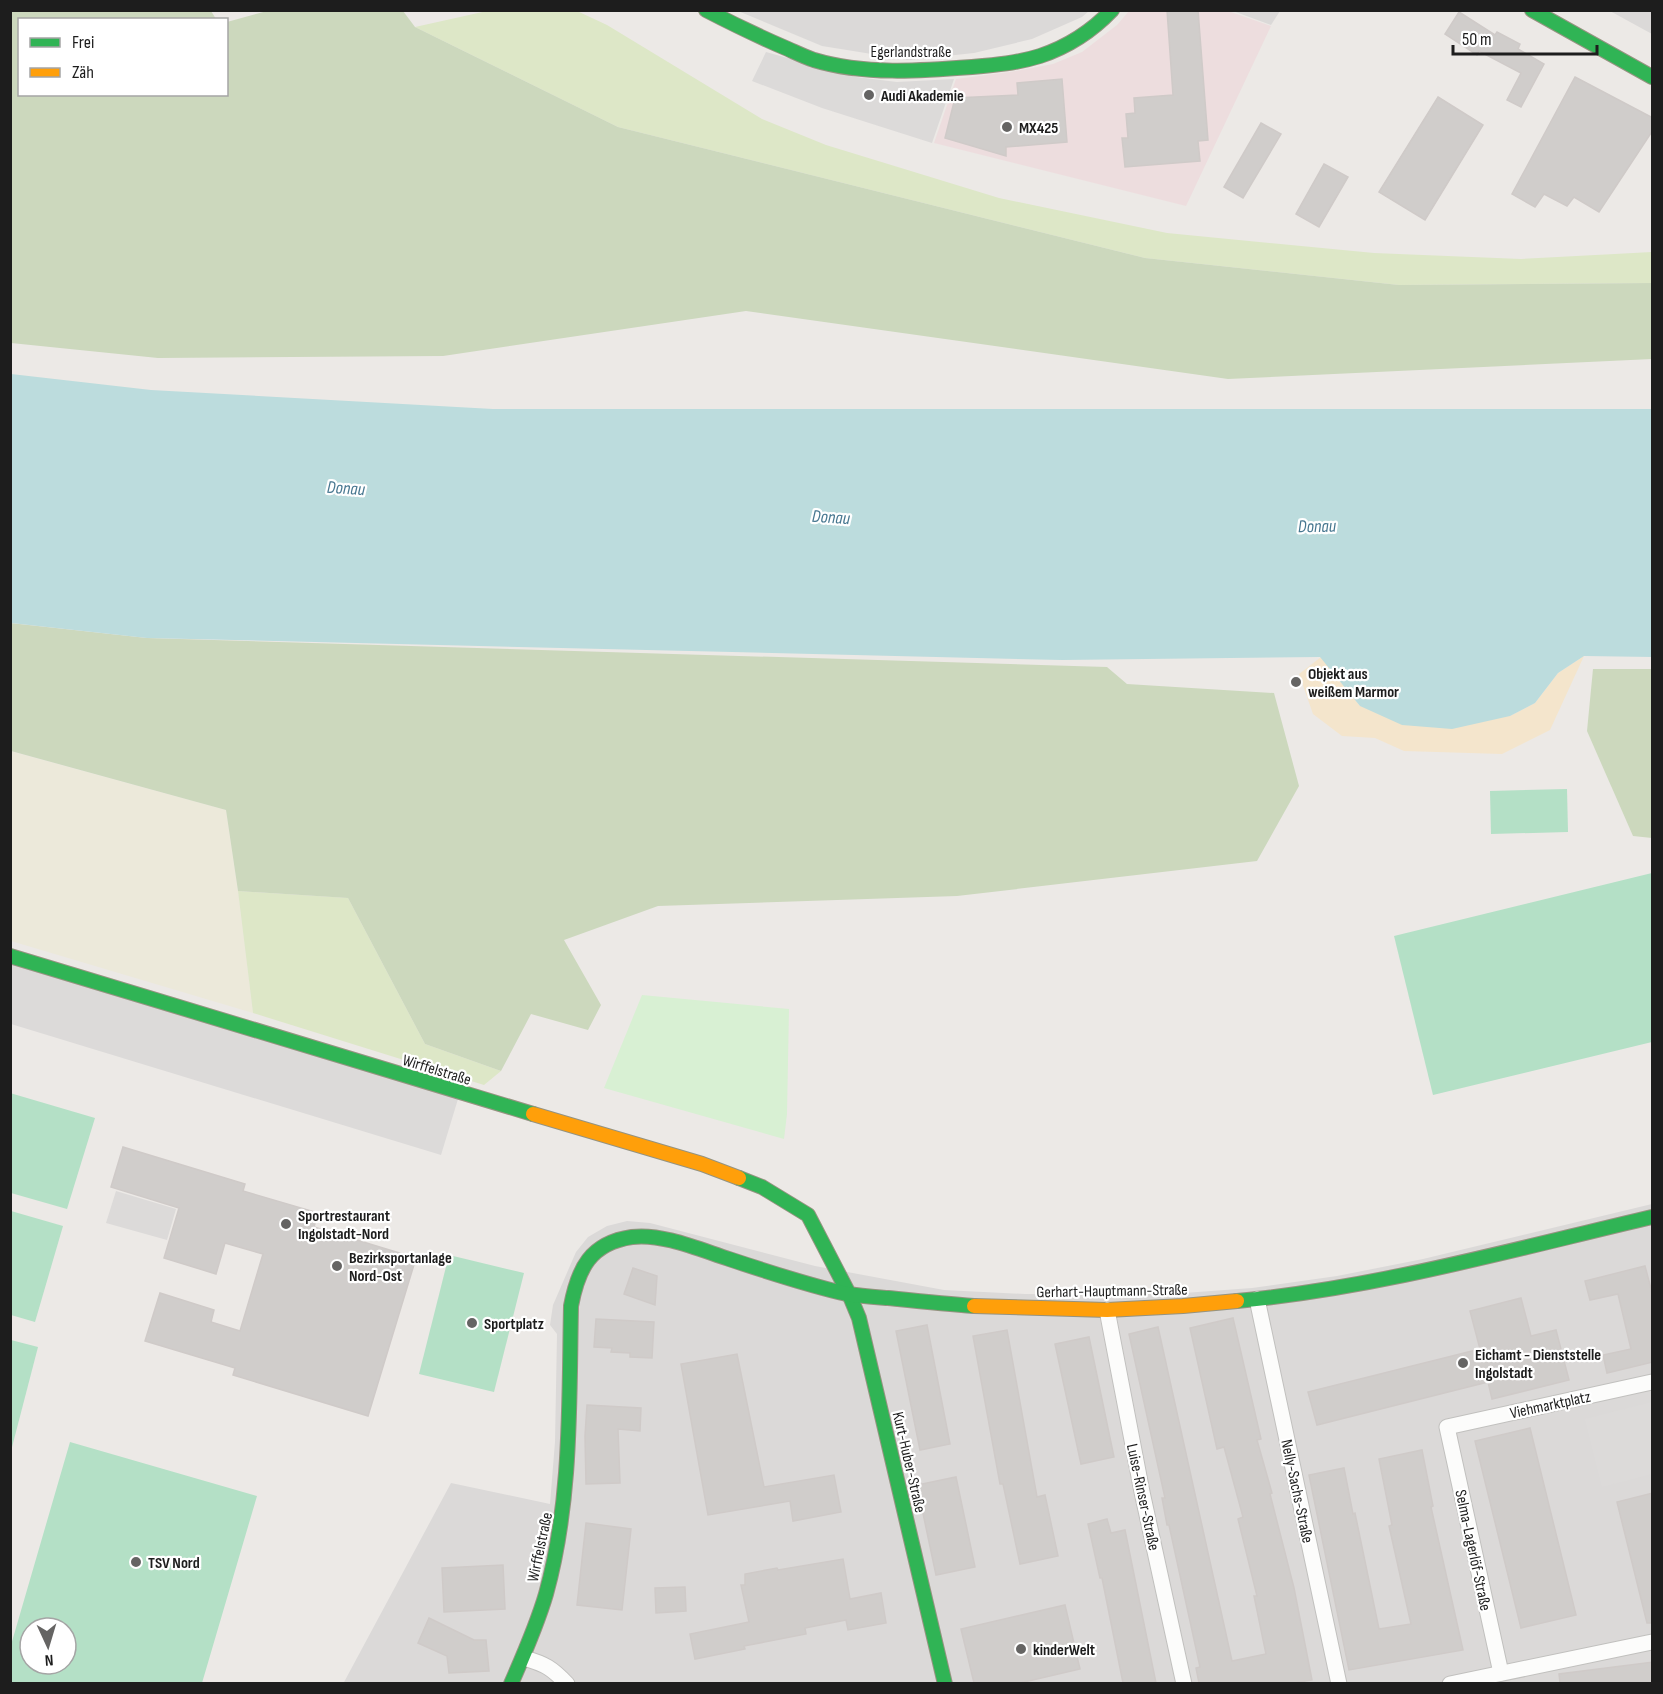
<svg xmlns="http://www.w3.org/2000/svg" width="1663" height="1694" font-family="'Sofia Sans Condensed',sans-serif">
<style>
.residential{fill:#dbd9d8}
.commercial{fill:#edddde}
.farmland{fill:#ece9da}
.grass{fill:#dde7c7}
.forest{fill:#ccd8bd}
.sand{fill:#f4e5cc}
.park{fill:#d8f0d3}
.pitch{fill:#b4e0c6;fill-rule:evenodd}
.parking{fill:#dcdad9}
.water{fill:#bcdcdd}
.building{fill:#d0cdcb;stroke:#cfcac8;stroke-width:1.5}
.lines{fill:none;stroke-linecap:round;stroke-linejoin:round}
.street-casing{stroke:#c1c0be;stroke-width:17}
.fast-casing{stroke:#959380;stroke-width:16}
.slow-casing{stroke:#959380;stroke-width:16}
.street{stroke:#fcfcfb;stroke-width:15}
.fast{stroke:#30b455;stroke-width:14}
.slow{stroke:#ff9f0a;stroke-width:14}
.poi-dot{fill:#656463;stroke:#fff;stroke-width:2}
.labels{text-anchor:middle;stroke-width:4.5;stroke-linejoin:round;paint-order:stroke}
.street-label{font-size:16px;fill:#1d1d1d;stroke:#fff}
.poi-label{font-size:16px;font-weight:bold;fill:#1d1d1d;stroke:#fff;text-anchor:start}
.water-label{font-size:18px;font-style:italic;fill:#477790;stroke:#fff}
</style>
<rect width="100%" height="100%" fill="#ece9e6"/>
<!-- residential -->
<g class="residential">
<polygon points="738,11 1089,11 1082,17 1032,39 974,53 909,60 822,46"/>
<polygon points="1233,11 1280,11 1271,25"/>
<polygon points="1610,11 1652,11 1652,34"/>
<polygon points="1652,1204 1652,1683 343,1684 451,1483 550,1504 555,1442 557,1334 550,1325 553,1305 576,1252 588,1237 607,1226 627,1221 650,1223 815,1266 944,1290 1025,1294 1109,1295 1184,1293 1252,1288 1337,1276 1423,1259"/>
</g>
<!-- commercial -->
<polygon class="commercial" points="1129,11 1228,11 1271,26 1186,206 934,143 956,79 1010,72 1053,64 1082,52 1117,25"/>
<!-- farmland -->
<polygon class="farmland" points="10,751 226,810 238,891 253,1013 11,941"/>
<!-- grass -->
<g class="grass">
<polygon points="487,11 577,11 607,25 762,119 826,145 999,198 1167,233 1374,253 1521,259 1652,252 1652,283 1399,285 1145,258 618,127 415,27"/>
<polygon points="238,891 348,898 425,1044 501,1071 484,1085 253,1013"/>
</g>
<!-- forest -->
<g class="forest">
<polygon points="211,11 216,19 20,20 20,94 226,94 227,22 267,11 403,11 415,27 618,127 1145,258 1399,285 1652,283 1652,359 1228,379 746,311 443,356 158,358 11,343 11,11"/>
<polygon points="10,623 147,638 1107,667 1127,684 1274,693 1299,786 1257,861 957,896 658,906 564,940 601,1005 588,1030 531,1014 501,1071 425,1044 348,898 238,891 226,810 11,751"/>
<polygon points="1593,669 1652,669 1652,838 1633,836 1587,731"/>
</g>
<!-- sand -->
<polygon class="sand" points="1584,656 1550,730 1502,754 1404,751 1375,738 1342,736 1313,714 1299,674 1321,657 1360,706 1510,716 1535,703 1558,673"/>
<!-- park -->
<polygon class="park" points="642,995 789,1009 787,1114 784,1139 604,1088"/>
<!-- pitch -->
<g class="pitch">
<polygon points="1567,789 1568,832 1491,834 1490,791"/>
<polygon points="1652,873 1652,1042 1433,1095 1394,936"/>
<polygon points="10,1093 95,1118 67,1209 11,1193"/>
<polygon points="11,1211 63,1226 35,1322 11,1315"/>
<polygon points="449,1255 524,1273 494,1392 419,1374"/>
<polygon points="11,1340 38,1347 11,1451 10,1340"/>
<path d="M 70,1442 L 257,1496 L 202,1683 L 11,1683 L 11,1645 ZM 30,1628 L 66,1628 L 66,1664 L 30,1664 Z"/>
</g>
<!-- parking -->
<g class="parking">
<polygon points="766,52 856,77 897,82 954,79 932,143 822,108 752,81"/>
<polygon points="10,963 458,1099 441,1155 11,1024"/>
<polygon points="116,1191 176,1209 167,1240 106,1223"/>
<polygon points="1652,1402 1652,1474 1602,1487 1585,1419"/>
</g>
<!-- water -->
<polygon class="water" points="11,374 151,390 493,409 1652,409 1652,657 1584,656 1558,673 1535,703 1510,716 1452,729 1402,725 1360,706 1320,657 1062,660 147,638 11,623"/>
<!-- building -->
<g class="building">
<polygon points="1167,10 1198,10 1208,140 1198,141 1200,161 1125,167 1122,138 1128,138 1126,114 1135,113 1134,98 1173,95"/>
<polygon points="1459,12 1495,35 1497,32 1520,44 1518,49 1544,64 1521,107 1507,100 1521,73 1479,51 1477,55 1445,34"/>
<polygon points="1575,77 1653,118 1653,130 1599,212 1574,197 1567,206 1544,194 1535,207 1512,194"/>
<polygon points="1062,79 1067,142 1006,147 1006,156 945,138 955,98 1018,95 1017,83"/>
<polygon points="1438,97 1483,125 1425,220 1379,192"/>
<polygon points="1261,123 1281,134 1243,198 1224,187"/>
<polygon points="1324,164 1348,177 1319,227 1296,214"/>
<polygon points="123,1147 245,1184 243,1191 318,1213 314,1227 416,1258 368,1416 233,1375 235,1368 145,1341 160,1293 214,1310 211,1322 240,1331 263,1254 225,1243 216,1274 164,1258 179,1208 111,1187"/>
<polygon points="1645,1266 1653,1296 1653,1362 1607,1373 1603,1355 1631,1349 1618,1294 1590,1300 1585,1281"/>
<polygon points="633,1268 657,1276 655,1305 624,1294"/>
<polygon points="1521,1298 1531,1336 1556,1330 1569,1380 1492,1399 1488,1382 1317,1425 1308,1392 1480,1349 1470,1311"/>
<polygon points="1233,1318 1261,1439 1257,1440 1272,1493 1270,1494 1294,1588 1312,1680 1294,1683 1199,1683 1196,1668 1200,1667 1169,1525 1167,1525 1162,1498 1165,1498 1129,1334 1158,1327 1232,1661 1266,1654 1254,1596 1257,1596 1238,1519 1243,1517 1224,1447 1217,1449 1190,1328"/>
<polygon points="596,1319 654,1322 652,1358 630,1357 630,1353 611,1352 612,1348 594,1347"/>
<polygon points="927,1325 950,1444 920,1450 896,1331"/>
<polygon points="1007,1330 1037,1497 1045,1495 1058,1556 1020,1564 1003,1484 1000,1484 973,1336"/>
<polygon points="1089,1337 1114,1457 1081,1464 1055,1344"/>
<polygon points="737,1354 764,1487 834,1475 841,1512 793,1521 790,1501 708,1515 681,1364"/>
<polygon points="587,1405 641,1408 640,1431 618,1429 620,1483 586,1484 585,1436"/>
<polygon points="1530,1428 1576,1615 1521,1628 1475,1441"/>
<polygon points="1422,1450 1433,1506 1431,1507 1463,1650 1349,1670 1309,1475 1344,1468 1353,1514 1355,1513 1379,1629 1411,1624 1389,1526 1392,1525 1379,1459"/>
<polygon points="956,1477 975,1567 936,1575 917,1485"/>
<polygon points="1653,1493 1653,1623 1647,1623 1617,1502"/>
<polygon points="1107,1519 1111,1533 1125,1530 1156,1683 1123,1683 1102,1578 1100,1578 1088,1524"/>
<polygon points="586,1523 631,1529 622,1610 577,1605"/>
<polygon points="843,1559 850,1599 881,1593 886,1623 848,1630 846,1620 805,1628 806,1634 744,1646 745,1649 695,1659 690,1634 749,1622 741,1585 745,1585 745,1574 777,1568 778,1570"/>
<polygon points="503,1565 505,1609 444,1612 442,1568"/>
<polygon points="685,1587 686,1611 656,1613 655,1588"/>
<polygon points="1065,1605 1080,1669 1020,1683 974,1683 961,1629"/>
<polygon points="429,1618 474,1640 486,1640 489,1671 449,1673 447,1656 418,1643"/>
<polygon points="1653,1662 1653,1683 1560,1683 1559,1674"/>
</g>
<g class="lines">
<defs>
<g id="street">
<polyline points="1257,1299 1339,1684"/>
<polyline points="1107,1310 1142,1492 1184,1684"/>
<path d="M 524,1658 C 545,1664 552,1668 567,1684"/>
<polyline points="1501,1673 1447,1427 1652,1382"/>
<polyline points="1450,1684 1652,1642"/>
</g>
<g id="fast">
<path d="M 706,10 C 733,24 760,37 788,49 C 797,53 805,57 814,60 C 864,75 920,71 972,67 C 995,65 1018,63 1040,56 C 1067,47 1092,31 1112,10"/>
<polyline points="1532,10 1652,77"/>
<polyline points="10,956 533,1114"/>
<polyline points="739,1178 762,1187 808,1215 849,1294 859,1318 945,1684"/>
<path d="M 1237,1301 C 1377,1288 1515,1249 1652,1217"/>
<path d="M 511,1684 C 524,1654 537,1625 546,1594 C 572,1501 569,1401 571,1306 C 578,1269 590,1243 632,1237 C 662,1233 701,1250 729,1259 C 768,1272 807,1285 847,1294 C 860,1296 875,1297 888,1298 C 917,1301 945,1304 974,1306"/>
</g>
<g id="slow">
<polyline points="533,1114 702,1164 739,1178"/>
<polyline points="974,1306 1107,1310 1183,1306 1237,1301"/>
</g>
</defs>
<!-- street casing -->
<use href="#street" class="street-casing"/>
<!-- fast casing -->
<use href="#fast" class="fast-casing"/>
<!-- slow casing -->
<use href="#slow" class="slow-casing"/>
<!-- street -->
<use href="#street" class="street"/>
<!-- fast -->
<use href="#fast" class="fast"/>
<!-- slow -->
<use href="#slow" class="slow"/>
</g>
<!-- markers -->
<g class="poi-dot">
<circle cx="869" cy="95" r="6"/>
<circle cx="1007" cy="127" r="6"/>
<circle cx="1296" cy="682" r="6"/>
<circle cx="286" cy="1224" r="6"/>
<circle cx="337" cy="1266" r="6"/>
<circle cx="472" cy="1323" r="6"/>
<circle cx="1463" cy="1363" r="6"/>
<circle cx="136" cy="1562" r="6"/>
<circle cx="1021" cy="1649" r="6"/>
</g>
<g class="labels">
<!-- street labels -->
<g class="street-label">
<text x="911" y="57">Egerlandstraße</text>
<text transform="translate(437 1069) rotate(17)" y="6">Wirffelstraße</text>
<text transform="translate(1112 1290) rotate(-1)" y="6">Gerhart-Hauptmann-Straße</text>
<text transform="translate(1550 1404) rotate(-12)" y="6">Viehmarktplatz</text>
<text transform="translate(910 1462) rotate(77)" y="6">Kurt-Huber-Straße</text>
<text transform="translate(1298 1491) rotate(78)" y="6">Nelly-Sachs-Straße</text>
<text transform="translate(1144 1497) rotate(78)" y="6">Luise-Rinser-Straße</text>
<text transform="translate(539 1547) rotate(-78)" y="6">Wirffelstraße</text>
<text transform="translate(1474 1550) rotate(78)" y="6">Selma-Lagerlöf-Straße</text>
</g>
<!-- poi labels -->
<g class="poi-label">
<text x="881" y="101">Audi Akademie</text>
<text x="1019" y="133">MX425</text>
<text x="1308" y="679">Objekt aus<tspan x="1308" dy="18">weißem Marmor</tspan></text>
<text x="298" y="1221">Sportrestaurant<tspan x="298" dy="18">Ingolstadt-Nord</tspan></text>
<text x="349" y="1263">Bezirksportanlage<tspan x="349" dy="18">Nord-Ost</tspan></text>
<text x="484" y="1329">Sportplatz</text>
<text x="1475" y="1360">Eichamt - Dienststelle<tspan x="1475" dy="18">Ingolstadt</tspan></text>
<text x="148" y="1568">TSV Nord</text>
<text x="1033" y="1655">kinderWelt</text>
</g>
<!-- water labels -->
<g class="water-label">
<text transform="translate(346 488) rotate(4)" y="6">Donau</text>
<text transform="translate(831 517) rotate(4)" y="6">Donau</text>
<text transform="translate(1317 526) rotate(-1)" y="6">Donau</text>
</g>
</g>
<!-- border -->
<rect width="1663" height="1694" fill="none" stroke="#1d1d1d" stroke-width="24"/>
<!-- legend -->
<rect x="18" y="18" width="210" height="78" fill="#ffffff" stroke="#a5a5a5" stroke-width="1.5"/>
<rect x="30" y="38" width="30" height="9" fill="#30b455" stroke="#a5a5a5" stroke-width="1.5"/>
<text x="72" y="48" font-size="18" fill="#1d1d1d">Frei</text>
<rect x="30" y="68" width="30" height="9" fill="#ff9f0a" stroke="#a5a5a5" stroke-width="1.5"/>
<text x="72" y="78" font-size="18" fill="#1d1d1d">Zäh</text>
<!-- north arrow -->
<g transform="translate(48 1646) rotate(176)"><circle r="28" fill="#ffffff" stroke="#a5a5a5" stroke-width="1.5"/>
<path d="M0-4.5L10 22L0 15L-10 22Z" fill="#656463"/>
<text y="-9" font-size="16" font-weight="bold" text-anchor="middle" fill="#1d1d1d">N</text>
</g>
<!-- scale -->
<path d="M1453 45v9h144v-9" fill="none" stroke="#1d1d1d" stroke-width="3"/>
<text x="1462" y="45" font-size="18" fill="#1d1d1d" stroke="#ffffff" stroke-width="4.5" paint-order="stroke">50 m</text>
</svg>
